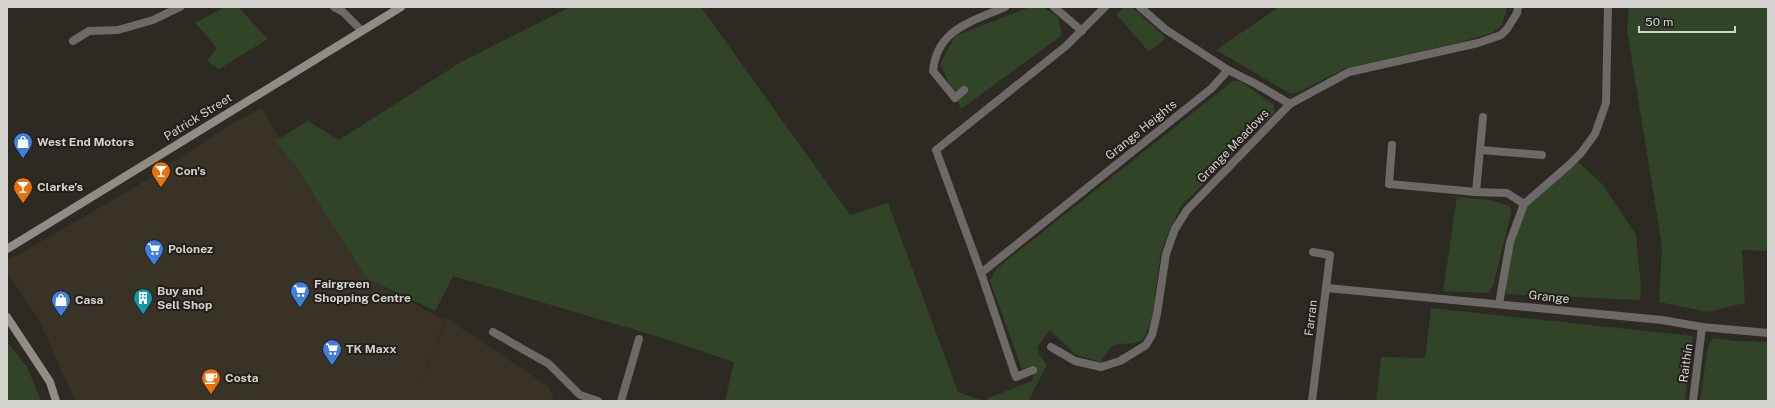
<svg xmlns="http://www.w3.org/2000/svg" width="1775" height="408" font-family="'Public Sans',sans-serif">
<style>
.built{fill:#393327}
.green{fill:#314428}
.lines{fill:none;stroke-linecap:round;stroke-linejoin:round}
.street{stroke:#6c6967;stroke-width:8}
.secondary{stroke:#918c88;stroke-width:8}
.labels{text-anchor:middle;stroke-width:4;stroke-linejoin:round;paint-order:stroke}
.street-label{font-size:12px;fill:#d4d2ce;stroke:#23201b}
.poi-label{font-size:12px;font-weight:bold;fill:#d4d2ce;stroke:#23201b;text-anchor:start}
</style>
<rect width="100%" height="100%" fill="#2d2a24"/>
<!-- built -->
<polygon class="built" points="262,108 297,168 366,278 444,320 419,391 446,318 549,387 554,401 75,401 40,322 7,272 7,261 137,186 233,123"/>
<!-- green -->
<g class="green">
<polygon points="225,7 238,7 268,39 219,69 207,61 217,48 195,23"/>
<polygon points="570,7 701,7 850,215 888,203 958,392 984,401 725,401 734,362 666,339 453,276 435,311 366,278 297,168 275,141 308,121 339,140 461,62"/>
<polygon points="1030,7 1043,7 1058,17 1062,35 961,109 940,64 955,36"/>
<polygon points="1125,7 1132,7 1166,38 1149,52 1116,14"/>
<polygon points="1279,7 1505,7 1507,9 1502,25 1492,33 1457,43 1346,68 1301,91 1291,94 1216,50"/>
<polygon points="1629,7 1768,7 1768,251 1742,250 1745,303 1708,312 1659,302 1662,246 1627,30"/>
<path d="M 1233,81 L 1240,81 L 1274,105 L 1274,113 L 1181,206 L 1161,251 L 1152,319 L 1143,340 C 1121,350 1117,333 1101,362 L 1076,355 L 1050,330 L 1037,347 L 1039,354 L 1047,365 L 1028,401 L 992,401 L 986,399 L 1032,381 L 1036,365 L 1022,369 L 990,281 L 996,269 Z"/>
<polygon points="1575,159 1602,184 1636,235 1641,287 1640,300 1506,294 1506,264 1519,214"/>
<polygon points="1457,197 1490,200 1510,206 1511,213 1493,286 1488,293 1443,291"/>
<polygon points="1431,308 1693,336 1685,401 1376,401 1381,357 1425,358"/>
<polygon points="1713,338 1735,341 1768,342 1768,401 1700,401 1708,346"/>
<polygon points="7,342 27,367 41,401 7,401"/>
</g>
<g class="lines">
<!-- street -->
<g class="street">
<polyline points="334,7 343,12 362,31"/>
<polyline points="1054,7 1082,31"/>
<polyline points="1140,7 1165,29 1228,70 1256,84 1290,104"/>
<polyline points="73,41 89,31 118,30 153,20 180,7"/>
<path d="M 964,90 L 955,98 L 933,71 C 937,29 971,22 1005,7"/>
<polyline points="1392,145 1389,184 1476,192 1507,193 1524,204"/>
<polyline points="1481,150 1542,155"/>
<polyline points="1476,192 1483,117"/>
<polyline points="981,273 1212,88 1228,70"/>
<polyline points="1327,288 1662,320 1702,327 1768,333"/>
<polyline points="1499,304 1510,242 1524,204 1569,165 1581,153 1595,134 1606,103 1608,7"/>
<polyline points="493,332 549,364 580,395 598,401"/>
<polyline points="1051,347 1075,361 1101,367 1120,361 1146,345 1152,335 1157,314 1166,254 1175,229 1187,210 1290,104 1349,72 1478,43 1501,35 1507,29 1517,13 1518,7"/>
<polyline points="1033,370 1016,377 981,273 936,150 1066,46 1105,7"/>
<polyline points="621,401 639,339"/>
<polyline points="1312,401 1330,255 1313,252"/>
<polyline points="1693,401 1702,327"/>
</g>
<!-- secondary -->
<g class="secondary">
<polyline points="7,249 401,7"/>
<polyline points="7,317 50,382 56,401"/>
</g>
</g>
<!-- icons -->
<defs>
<symbol id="shop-pin" viewBox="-11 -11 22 30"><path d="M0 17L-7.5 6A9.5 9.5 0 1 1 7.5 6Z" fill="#3f7fe0" stroke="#23201b"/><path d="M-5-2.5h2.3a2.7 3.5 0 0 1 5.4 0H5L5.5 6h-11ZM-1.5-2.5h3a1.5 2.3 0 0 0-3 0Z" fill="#fff"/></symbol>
<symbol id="bar-pin" viewBox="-11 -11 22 30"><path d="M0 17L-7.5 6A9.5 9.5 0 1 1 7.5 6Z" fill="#e8710a" stroke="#23201b"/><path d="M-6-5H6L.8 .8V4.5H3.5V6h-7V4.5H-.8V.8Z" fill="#fff"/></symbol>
<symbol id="supermarket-pin" viewBox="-11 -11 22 30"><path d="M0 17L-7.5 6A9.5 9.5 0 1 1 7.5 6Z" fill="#3f7fe0" stroke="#23201b"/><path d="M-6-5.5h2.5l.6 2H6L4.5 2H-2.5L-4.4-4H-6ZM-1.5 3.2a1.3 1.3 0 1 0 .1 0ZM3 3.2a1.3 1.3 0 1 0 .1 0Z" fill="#fff"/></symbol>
<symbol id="building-pin" viewBox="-11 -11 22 30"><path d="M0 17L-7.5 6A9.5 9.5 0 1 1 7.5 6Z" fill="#0f9aa8" stroke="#23201b"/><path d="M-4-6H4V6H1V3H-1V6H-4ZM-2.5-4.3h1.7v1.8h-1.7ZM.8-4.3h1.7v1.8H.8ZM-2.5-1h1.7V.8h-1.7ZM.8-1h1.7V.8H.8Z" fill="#fff"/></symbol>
<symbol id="cafe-pin" viewBox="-11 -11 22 30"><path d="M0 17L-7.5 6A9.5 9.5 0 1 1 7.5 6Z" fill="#e8710a" stroke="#23201b"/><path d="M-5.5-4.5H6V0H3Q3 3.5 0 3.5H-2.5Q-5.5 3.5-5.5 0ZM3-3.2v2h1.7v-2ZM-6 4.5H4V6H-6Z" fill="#fff"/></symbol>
</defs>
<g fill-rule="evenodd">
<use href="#shop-pin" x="12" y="131" width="22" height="30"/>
<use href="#bar-pin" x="150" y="160" width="22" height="30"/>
<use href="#bar-pin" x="12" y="176" width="22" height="30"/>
<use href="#supermarket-pin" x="143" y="238" width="22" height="30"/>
<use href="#supermarket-pin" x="289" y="280" width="22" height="30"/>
<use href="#building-pin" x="132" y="287" width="22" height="30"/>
<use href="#shop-pin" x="50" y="289" width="22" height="30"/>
<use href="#supermarket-pin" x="321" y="338" width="22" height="30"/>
<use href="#cafe-pin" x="200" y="367" width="22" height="30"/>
</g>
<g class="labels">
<!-- street labels -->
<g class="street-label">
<text transform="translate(198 117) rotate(-32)" y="4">Patrick Street</text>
<text transform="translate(1141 130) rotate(-39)" y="4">Grange Heights</text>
<text transform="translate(1233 146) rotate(-46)" y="4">Grange Meadows</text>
<text transform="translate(1549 297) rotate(6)" y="4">Grange</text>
<text transform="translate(1311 318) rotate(-83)" y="4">Farran</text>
<text transform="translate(1686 363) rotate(-82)" y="4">Raithín</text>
</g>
<!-- poi labels -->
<g class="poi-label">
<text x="37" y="146">West End Motors</text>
<text x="175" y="175">Con's</text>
<text x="37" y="191">Clarke’s</text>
<text x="168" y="253">Polonez</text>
<text x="314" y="288">Fairgreen<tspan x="314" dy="14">Shopping Centre</tspan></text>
<text x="157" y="295">Buy and<tspan x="157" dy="14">Sell Shop</tspan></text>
<text x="75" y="304">Casa</text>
<text x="346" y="353">TK Maxx</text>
<text x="225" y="382">Costa</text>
</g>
</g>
<!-- border -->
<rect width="1775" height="408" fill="none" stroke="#d4d2ce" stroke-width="16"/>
<!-- scale -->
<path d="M1639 26v6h96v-6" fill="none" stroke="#d4d2ce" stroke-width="2"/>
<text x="1645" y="26" font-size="12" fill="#d4d2ce" stroke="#23201b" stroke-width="3" paint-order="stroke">50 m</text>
</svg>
